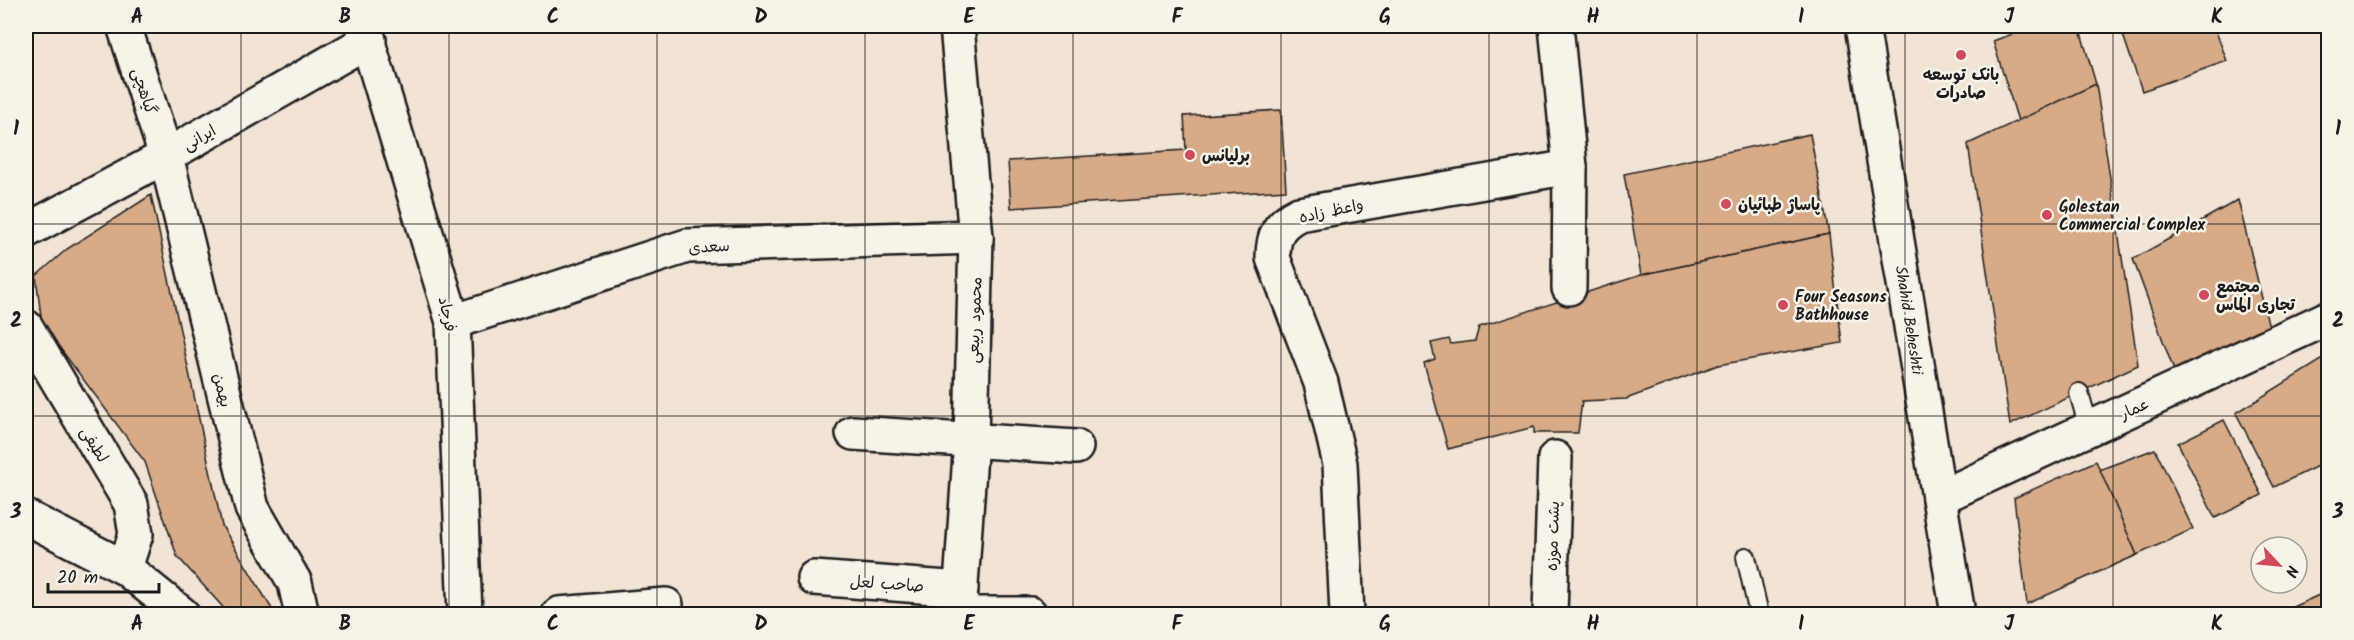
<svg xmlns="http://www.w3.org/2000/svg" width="2354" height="640" font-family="Kalam,'Playpen Sans Arabic',sans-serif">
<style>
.building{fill:#d7aa88;stroke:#1c1c1c;stroke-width:1.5}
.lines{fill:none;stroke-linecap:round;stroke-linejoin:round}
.lane-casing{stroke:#1c1c1c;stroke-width:22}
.street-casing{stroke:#1c1c1c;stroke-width:38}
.secondary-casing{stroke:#1c1c1c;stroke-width:38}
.lane{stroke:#f7f3e8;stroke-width:18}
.street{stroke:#f7f3e8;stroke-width:33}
.secondary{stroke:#f7f3e8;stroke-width:33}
.grid{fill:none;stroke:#1c1c1c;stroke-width:1.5;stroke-opacity:0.55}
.poi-dot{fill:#d1495b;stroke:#f7f3e8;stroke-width:2}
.labels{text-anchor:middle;stroke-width:5;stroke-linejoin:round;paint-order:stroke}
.poi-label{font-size:16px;font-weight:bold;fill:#1c1c1c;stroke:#f7f3e8;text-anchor:start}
.street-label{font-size:16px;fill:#1c1c1c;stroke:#f7f3e8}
.neatline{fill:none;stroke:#1c1c1c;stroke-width:2}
.grid-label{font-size:20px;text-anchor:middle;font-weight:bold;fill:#1c1c1c}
</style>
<rect width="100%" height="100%" fill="#f1e4d5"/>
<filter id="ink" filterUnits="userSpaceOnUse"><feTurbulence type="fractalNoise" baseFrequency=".0167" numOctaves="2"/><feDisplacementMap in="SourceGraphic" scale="12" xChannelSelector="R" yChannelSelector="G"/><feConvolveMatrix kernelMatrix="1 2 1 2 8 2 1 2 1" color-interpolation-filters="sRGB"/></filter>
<g filter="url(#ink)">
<!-- building -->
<g class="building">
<polygon points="1928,26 1964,26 1929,29"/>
<polygon points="2035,26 2079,26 2096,84 2018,121 1993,41"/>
<polygon points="2120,26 2214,26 2227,61 2142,91"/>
<polygon points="2096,84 2138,365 2010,425 1968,144"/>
<polygon points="1281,110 1286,190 1011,208 1008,161 1186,150 1184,116"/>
<polygon points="1810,134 1829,234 1641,275 1624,174"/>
<polygon points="151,195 222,526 275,614 229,614 177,556 145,462 42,324 36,276 67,249"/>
<polygon points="2238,200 2270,331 2177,379 2133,259"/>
<polygon points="1829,234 1842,343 1718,365 1626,399 1582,401 1578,433 1534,433 1534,427 1448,449 1424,363 1435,359 1431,343 1449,339 1451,344 1475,341 1479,327 1641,275"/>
<polygon points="2328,356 2328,461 2274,487 2236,413"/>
<polygon points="2224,420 2262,495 2215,518 2178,443"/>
<polygon points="2155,449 2193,529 2137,555 2099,470"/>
<polygon points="2096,461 2137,555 2027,604 2014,498"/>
<polygon points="2328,591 2328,614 2277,614"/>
</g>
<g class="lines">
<defs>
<g id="lane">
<polyline points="2079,393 2089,428"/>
<polyline points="1746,557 1759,614"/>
</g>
<g id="street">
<polyline points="124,26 166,156 252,508 295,583 302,614"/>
<polyline points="363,26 453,322 465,614"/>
<polyline points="957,26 976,237 971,440 959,614"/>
<polyline points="26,231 166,156 369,40"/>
<polyline points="1569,288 1570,167"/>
<polyline points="453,322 687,246 976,237"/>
<polyline points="26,327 131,504 136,534 125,568"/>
<polyline points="853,433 1076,447"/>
<polyline points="1939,498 2328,318"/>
<polyline points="814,578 961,589"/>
<polyline points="559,614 666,605"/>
<polyline points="961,614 1030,614"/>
<path d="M 1347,614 L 1340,464 L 1321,383 L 1273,258 C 1273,236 1278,224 1299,214 L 1570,167 L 1556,26"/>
<polyline points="1550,614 1555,458"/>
</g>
<g id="secondary">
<polyline points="1862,26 1958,614"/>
<polyline points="26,517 125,568 182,614"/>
</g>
</defs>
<!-- lane casing -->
<use href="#lane" class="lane-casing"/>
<!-- street casing -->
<use href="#street" class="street-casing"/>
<!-- secondary casing -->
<use href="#secondary" class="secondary-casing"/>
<!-- lane -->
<use href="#lane" class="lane"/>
<!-- street -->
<use href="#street" class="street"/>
<!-- secondary -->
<use href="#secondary" class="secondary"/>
</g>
</g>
<!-- grid -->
<path class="grid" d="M 241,26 L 241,614M 449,26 L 449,614M 657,26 L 657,614M 865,26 L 865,614M 1073,26 L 1073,614M 1281,26 L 1281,614M 1489,26 L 1489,614M 1697,26 L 1697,614M 1905,26 L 1905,614M 2113,26 L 2113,614M 26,224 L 2328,224M 26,416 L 2328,416"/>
<!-- markers -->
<g class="poi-dot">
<circle cx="1961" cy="55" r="6"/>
<circle cx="1190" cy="155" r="6"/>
<circle cx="1726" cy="204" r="6"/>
<circle cx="2047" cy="215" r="6"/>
<circle cx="2204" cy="295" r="6"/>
<circle cx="1783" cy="305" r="6"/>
</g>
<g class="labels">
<!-- poi labels -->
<g class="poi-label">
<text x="1961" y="80" text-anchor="middle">بانک توسعه<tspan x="1961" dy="18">صادرات</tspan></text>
<text x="1202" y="161">برلیانس</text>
<text x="1738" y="210">پاساژ طبائیان</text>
<text x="2059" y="212">Golestan<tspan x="2059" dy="18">Commercial Complex</tspan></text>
<text x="2216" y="292">مجتمع<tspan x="2216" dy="18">تجاری الماس</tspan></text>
<text x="1795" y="302">Four Seasons<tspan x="1795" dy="18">Bathhouse</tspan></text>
</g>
<!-- street labels -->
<g class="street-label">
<text transform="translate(145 91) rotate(72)" y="6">گیاهچی</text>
<text transform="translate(199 137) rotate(-30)" y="6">ایرانی</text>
<text transform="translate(1331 210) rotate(-12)" y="6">واعظ زاده</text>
<text transform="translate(709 246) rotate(-4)" y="6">سعدی</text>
<text transform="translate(448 314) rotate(78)" y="6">فرجاد</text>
<text transform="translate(974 320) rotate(-88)" y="6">محمود ربیعی</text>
<text transform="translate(1910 320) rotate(81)" y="6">Shahid Beheshti</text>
<text transform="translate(223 390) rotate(76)" y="6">بهمن</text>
<text transform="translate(2134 408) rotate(-25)" y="6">عمار</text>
<text transform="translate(95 444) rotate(59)" y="6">لطیفی</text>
<text transform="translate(1552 536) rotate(-88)" y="6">پشت موزه</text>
<text transform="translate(887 583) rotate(4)" y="6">صاحب لعل</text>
</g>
</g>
<!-- margin -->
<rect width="2354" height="640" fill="none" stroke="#f7f3e8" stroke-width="66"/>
<!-- north arrow -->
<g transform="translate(2279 565) rotate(116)"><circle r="28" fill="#f7f3e8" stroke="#9f9d96" stroke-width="1.5"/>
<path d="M0-4.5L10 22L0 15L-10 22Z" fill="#d1495b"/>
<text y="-9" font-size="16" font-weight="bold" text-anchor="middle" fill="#1c1c1c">N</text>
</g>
<!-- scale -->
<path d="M48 583v9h111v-9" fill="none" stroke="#1c1c1c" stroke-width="3"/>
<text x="57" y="583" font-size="18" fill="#1c1c1c" stroke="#f7f3e8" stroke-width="4.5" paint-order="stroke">20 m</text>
<rect x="33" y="33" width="2288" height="574" class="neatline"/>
<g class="grid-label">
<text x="137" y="23">A</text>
<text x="345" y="23">B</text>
<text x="553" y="23">C</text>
<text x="761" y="23">D</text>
<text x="969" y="23">E</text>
<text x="1177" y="23">F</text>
<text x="1385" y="23">G</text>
<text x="1593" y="23">H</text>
<text x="1801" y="23">I</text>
<text x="2009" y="23">J</text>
<text x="2217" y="23">K</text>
<text x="16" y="135">1</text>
<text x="2338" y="135">1</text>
<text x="16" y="327">2</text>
<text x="2338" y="327">2</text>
<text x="16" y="518">3</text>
<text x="2338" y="518">3</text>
<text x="137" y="630">A</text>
<text x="345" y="630">B</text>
<text x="553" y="630">C</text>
<text x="761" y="630">D</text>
<text x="969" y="630">E</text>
<text x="1177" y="630">F</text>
<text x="1385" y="630">G</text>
<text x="1593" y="630">H</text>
<text x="1801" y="630">I</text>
<text x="2009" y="630">J</text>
<text x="2217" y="630">K</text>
</g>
</svg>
